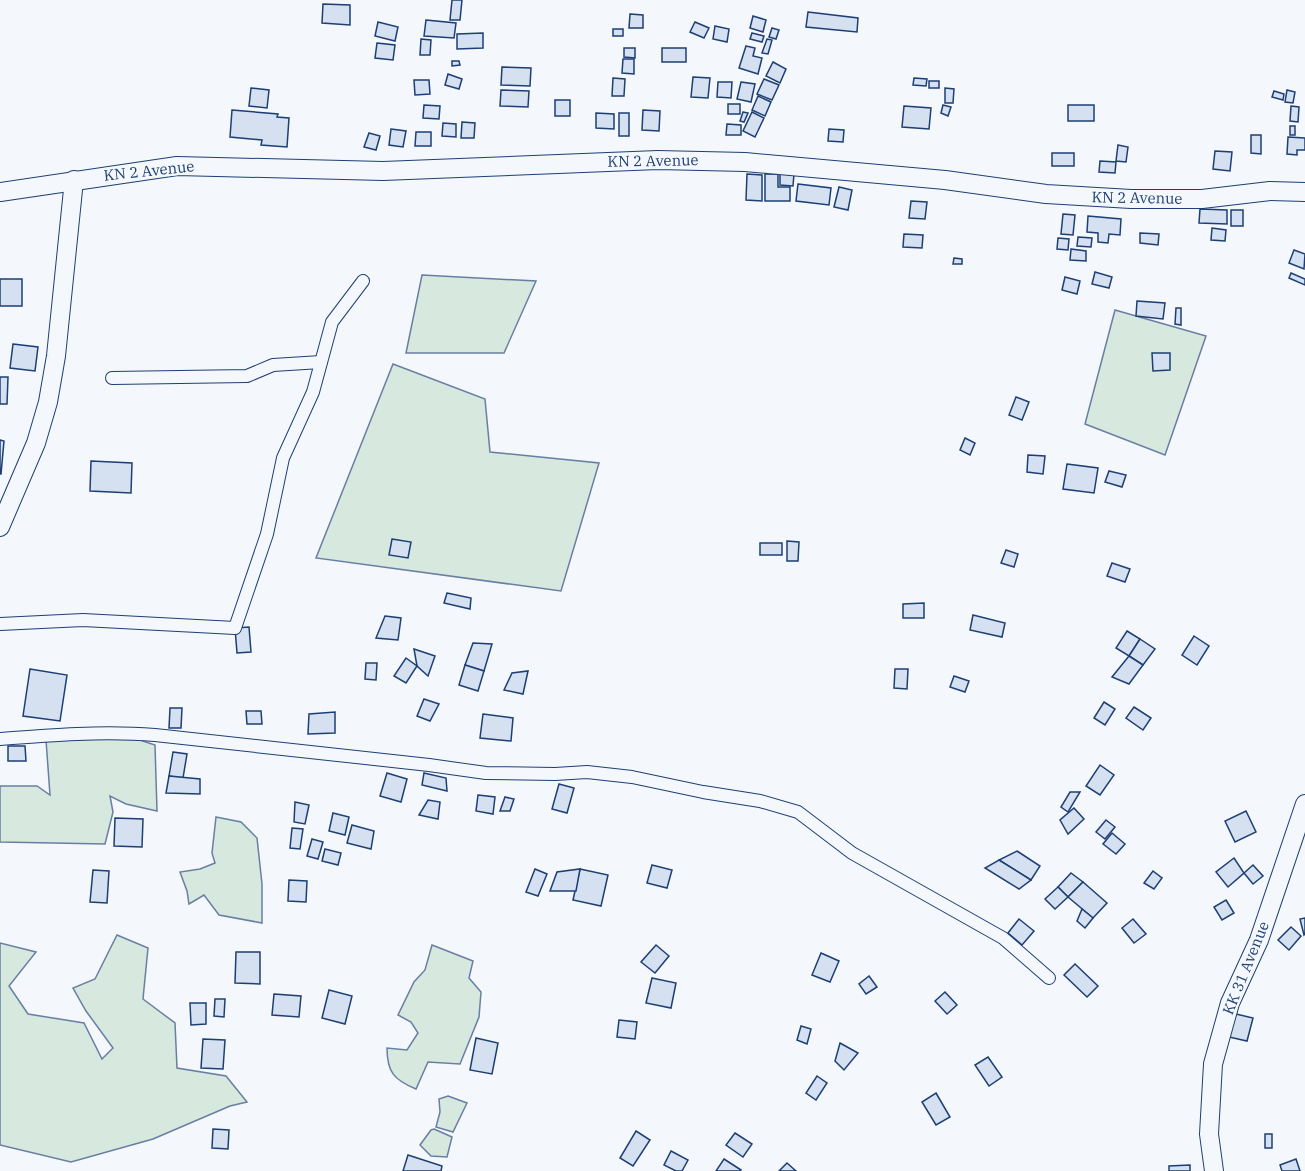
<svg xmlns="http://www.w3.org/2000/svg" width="1305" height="1171" font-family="'IBM Plex Serif',serif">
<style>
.green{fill:#d7e8df;stroke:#687fa3;stroke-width:1.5}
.building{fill:#d5e0f0;stroke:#1d3f73;stroke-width:1.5}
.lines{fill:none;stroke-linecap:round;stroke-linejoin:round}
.street-casing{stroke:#1d3f73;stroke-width:14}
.secondary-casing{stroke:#1d3f73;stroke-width:20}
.street{stroke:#f4f7fb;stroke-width:12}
.secondary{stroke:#f4f7fb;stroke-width:18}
.labels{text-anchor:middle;stroke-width:4.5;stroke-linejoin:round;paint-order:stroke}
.street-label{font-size:15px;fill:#1d3f73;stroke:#f4f7fb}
</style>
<rect width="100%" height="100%" fill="#f4f7fb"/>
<!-- green -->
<g class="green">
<polygon points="422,275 536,281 504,353 406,353"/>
<polygon points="1115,310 1206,336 1165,455 1085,424"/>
<polygon points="393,364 485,399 490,452 599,463 561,591 316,558"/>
<polygon points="131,737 155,745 157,811 126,804 110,796 113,812 105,844 0,842 0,786 37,786 50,795 46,740"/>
<polygon points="216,817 241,822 257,838 262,884 262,923 219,915 204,895 189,904 187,891 180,872 200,869 215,863 212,853"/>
<polygon points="117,935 148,948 143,999 175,1023 177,1068 226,1076 247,1102 230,1106 153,1139 71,1162 0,1145 0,943 36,952 9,986 28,1014 84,1023 102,1059 113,1048 86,1011 73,988 95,979"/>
<path d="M 432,945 L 473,961 L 469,978 L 481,992 L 479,1017 L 460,1064 L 428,1062 L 416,1089 C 394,1080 387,1072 387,1048 L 407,1050 L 418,1033 L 411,1022 L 398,1015 L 414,982 L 425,970 Z"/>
<polygon points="448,1096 467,1103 453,1132 436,1127 440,1112 439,1099"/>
<polygon points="434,1129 452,1137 447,1157 431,1156 420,1145 431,1130"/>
</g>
<!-- building -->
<g class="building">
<polygon points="452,0 462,0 460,20 450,20"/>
<polygon points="323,4 350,5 350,25 322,23"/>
<polygon points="808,12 858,18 857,32 806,27"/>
<polygon points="630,14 643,15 643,28 629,28"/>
<polygon points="753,16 766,20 763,32 750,28"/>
<polygon points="426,20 456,23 454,38 424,36"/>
<polygon points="378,22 398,27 395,41 375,36"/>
<polygon points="695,22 709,28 704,38 690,32"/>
<polygon points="715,26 729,29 727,42 713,39"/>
<polygon points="772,28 779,30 776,39 769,37"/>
<rect x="613" y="29" width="10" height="7"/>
<polygon points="483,33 483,48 457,49 457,34"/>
<polygon points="752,33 764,36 762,42 750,39"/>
<polygon points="421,39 431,40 430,55 420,55"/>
<polygon points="767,39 772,40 768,54 762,53"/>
<polygon points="377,43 395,45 393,60 375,58"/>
<polygon points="746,46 755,48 753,56 762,58 758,74 739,68"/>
<polygon points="624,48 635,48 635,58 624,57"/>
<rect x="662" y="48" width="24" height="14"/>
<polygon points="623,59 634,59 634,74 622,73"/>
<polygon points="452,61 459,61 460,65 452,66"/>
<polygon points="773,62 786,69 780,83 766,76"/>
<polygon points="502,67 531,68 530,86 501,85"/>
<polygon points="448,74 462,79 459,89 445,85"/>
<polygon points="693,77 710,78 708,98 691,97"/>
<polygon points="613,78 625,79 624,96 612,96"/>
<polygon points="914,78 927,79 926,86 913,85"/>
<polygon points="764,79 779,85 772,100 757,94"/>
<polygon points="414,80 429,80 430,94 415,95"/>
<rect x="929" y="81" width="10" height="7"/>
<polygon points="718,82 732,82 731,98 717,97"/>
<polygon points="741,82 755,84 751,102 737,99"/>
<polygon points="251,88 269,90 267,108 249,106"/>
<polygon points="945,88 954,89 953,103 945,103"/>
<polygon points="501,90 529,91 528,107 500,106"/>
<polygon points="1287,90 1295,92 1293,103 1285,102"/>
<polygon points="1274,91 1284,94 1283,100 1272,97"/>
<polygon points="758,96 771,102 765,116 752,110"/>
<rect x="555" y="100" width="15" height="16"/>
<rect x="728" y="104" width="12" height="10"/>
<polygon points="424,105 440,106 439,119 423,118"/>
<polygon points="943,105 951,107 948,116 941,113"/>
<rect x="1068" y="105" width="26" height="16"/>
<polygon points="904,106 931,108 929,129 902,127"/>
<polygon points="1291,106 1299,107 1298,122 1290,121"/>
<polygon points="232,110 278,114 277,117 289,118 287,147 261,145 262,140 230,137"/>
<polygon points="643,110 660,111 659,131 642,130"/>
<polygon points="743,112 748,113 744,122 740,121"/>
<polygon points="752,112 764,118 755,137 743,131"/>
<polygon points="596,113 614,114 614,129 596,128"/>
<rect x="619" y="113" width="10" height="23"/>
<polygon points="462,122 475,123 474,138 461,138"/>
<polygon points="443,123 456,124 456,137 442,136"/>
<polygon points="727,124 741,125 741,135 726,135"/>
<rect x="1290" y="126" width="5" height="9"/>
<polygon points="391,129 406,131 403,147 389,145"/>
<polygon points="829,129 844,130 843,142 828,141"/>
<polygon points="416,132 431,132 431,146 415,146"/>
<polygon points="369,133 380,136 376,150 364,147"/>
<polygon points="1251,135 1261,135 1261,154 1251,153"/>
<polygon points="1288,137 1305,138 1305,150 1297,150 1297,155 1287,154"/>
<polygon points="1118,145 1128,147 1126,162 1116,161"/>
<polygon points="1215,151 1232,152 1230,171 1213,169"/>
<rect x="1052" y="153" width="22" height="13"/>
<polygon points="1100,161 1116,162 1115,173 1099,172"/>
<polygon points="780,173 794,174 793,186 780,185"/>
<polygon points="747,174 762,175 762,201 746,200"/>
<polygon points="765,174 778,174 778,187 790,187 790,201 765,201"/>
<polygon points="798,184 831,188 829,205 796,201"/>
<polygon points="839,187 852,190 848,210 834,207"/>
<polygon points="911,201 927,202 925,219 909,218"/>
<polygon points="1200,209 1227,210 1227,224 1199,223"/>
<rect x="1231" y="210" width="12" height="16"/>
<polygon points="1063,214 1075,215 1073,235 1061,234"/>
<polygon points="1088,216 1121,219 1120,235 1109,234 1108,243 1098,242 1098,233 1087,232"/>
<polygon points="1212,228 1226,230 1225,241 1211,240"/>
<polygon points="1140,233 1159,234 1158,245 1140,243"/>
<polygon points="904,234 923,235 922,248 903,247"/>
<polygon points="1078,237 1092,238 1091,247 1077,246"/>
<polygon points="1058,238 1069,239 1068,250 1057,249"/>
<polygon points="1071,249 1086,251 1086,261 1070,260"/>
<polygon points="1294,250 1305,254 1304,269 1289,263"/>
<polygon points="954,258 962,259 962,264 953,264"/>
<polygon points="1095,272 1112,277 1109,288 1092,284"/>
<polygon points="1291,273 1305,279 1305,285 1289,278"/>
<polygon points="1065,277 1080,281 1077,294 1062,290"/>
<rect x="0" y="279" width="22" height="27"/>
<polygon points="1137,301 1165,303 1163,319 1136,316"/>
<polygon points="1176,308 1181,308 1181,325 1175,324"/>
<polygon points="13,344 38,347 35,371 10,368"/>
<polygon points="1152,353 1170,353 1170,370 1153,371"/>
<polygon points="0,377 8,377 7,404 0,404"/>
<polygon points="1016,397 1029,402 1022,420 1009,415"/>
<polygon points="965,438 975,443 970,455 960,450"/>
<polygon points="0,440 4,441 1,474 0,474"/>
<polygon points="1028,455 1045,456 1043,474 1027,472"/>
<polygon points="91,461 132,463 131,493 90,491"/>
<polygon points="1067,464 1098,468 1094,493 1063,489"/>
<polygon points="1109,471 1126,475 1122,487 1105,482"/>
<polygon points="392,539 411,542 408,558 389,555"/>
<polygon points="787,541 799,542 798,561 787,561"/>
<rect x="760" y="543" width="22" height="12"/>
<polygon points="1006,550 1018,554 1014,567 1001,563"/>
<polygon points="1112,563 1130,569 1125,582 1107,576"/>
<polygon points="447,593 471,598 470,609 444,603"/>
<polygon points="924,603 924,618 903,618 903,604"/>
<polygon points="973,615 1005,623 1002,637 970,630"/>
<polygon points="385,616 401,618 398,640 376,638"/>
<polygon points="249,627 251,652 237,653 235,628"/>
<polygon points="1127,631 1140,639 1129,656 1116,648"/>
<polygon points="1194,636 1209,646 1197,665 1182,655"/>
<polygon points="1140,639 1155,649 1143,665 1129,656"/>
<polygon points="473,643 492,644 484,671 465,665"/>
<polygon points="414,649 435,656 428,676 417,666"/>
<polygon points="1129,656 1143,665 1129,684 1112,677"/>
<polygon points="406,658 417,666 406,683 394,676"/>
<polygon points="366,663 377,663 376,680 365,679"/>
<polygon points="465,665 484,671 478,691 459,685"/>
<polygon points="30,669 67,675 60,721 23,716"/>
<polygon points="895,669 908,669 907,689 894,688"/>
<polygon points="528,671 523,694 504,690 512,673"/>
<polygon points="954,676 969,681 965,692 950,687"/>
<polygon points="424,699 439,704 430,721 417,716"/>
<polygon points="1104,702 1115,709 1105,725 1094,718"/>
<polygon points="1134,707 1151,718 1143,730 1126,718"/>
<polygon points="170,708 182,708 181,728 169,728"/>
<polygon points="246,711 261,711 262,724 247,724"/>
<polygon points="335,712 335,733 308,734 309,714"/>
<polygon points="483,714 513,718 511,741 480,738"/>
<polygon points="8,746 25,746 26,761 8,761"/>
<polygon points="173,752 187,754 183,778 169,776"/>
<polygon points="1100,765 1114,775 1100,795 1086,786"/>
<polygon points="387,773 407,779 401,802 380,796"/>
<polygon points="424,773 446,778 447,791 422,785"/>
<polygon points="169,776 200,779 200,794 166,793"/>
<polygon points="559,784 574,788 567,813 552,809"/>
<polygon points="1070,792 1080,792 1068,812 1061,807"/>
<polygon points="478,795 495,797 493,814 476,811"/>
<polygon points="505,797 514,799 510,811 500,811"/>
<polygon points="428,800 440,802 438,819 419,815"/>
<polygon points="295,802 309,805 305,824 294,822"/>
<polygon points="1074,808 1084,819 1068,834 1060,820"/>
<polygon points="1246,811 1256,832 1235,842 1225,821"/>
<polygon points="333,813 349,817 345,835 329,831"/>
<polygon points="115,818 143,819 142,847 114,846"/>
<polygon points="1106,820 1115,827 1105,839 1096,832"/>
<polygon points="352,825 374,831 371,849 347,843"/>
<polygon points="292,828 303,829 300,849 290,848"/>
<polygon points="1112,833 1125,844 1116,854 1103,844"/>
<polygon points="312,839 323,842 318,859 307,856"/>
<polygon points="325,849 341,853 338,865 322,861"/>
<polygon points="1017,851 1040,866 1031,880 999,860"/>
<polygon points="1234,858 1244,873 1228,887 1216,872"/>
<polygon points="999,860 1031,880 1019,889 985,868"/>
<polygon points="652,865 672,870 667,888 647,883"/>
<polygon points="1253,865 1263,876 1253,884 1244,873"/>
<polygon points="535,869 547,874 538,896 526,892"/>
<polygon points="580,869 608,875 601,906 573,900"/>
<polygon points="580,869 576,891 550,891 557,872"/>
<polygon points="93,870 109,871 107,903 90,902"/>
<polygon points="1153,871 1162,878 1154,889 1144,883"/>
<polygon points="1071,873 1083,882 1068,897 1058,887"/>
<polygon points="289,880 307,881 306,902 288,901"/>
<polygon points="1083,882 1107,903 1093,918 1068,897"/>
<polygon points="1058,887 1068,897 1055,909 1045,899"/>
<polygon points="1226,900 1234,913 1222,920 1214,907"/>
<polygon points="1082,909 1093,918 1085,928 1077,921"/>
<polygon points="1305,918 1305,934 1304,935 1300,919"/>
<polygon points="1019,919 1034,931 1022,945 1008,933"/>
<polygon points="1133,919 1146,934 1134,943 1122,928"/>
<polygon points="1291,927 1301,936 1289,950 1278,940"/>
<polygon points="656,945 669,956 655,973 641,962"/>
<polygon points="236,952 260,952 260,984 235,983"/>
<polygon points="821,953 839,961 830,982 812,975"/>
<polygon points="1075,964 1098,986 1087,997 1064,975"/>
<polygon points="869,976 877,987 866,994 859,984"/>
<polygon points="652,978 676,983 671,1008 646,1003"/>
<polygon points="329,990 352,996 345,1024 322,1018"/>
<polygon points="945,992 957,1005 947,1014 935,1001"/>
<polygon points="274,994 301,996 299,1017 272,1015"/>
<polygon points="215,999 225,999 224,1017 214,1016"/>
<polygon points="190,1003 206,1003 206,1024 191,1025"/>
<polygon points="1236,1014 1253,1018 1247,1041 1229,1037"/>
<polygon points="619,1020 637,1022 635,1039 617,1037"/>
<polygon points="801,1026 811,1029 807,1044 797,1040"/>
<polygon points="476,1038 498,1043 492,1074 470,1070"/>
<polygon points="203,1039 225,1040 223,1069 201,1068"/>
<polygon points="840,1043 858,1053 844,1070 835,1061"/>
<polygon points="988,1057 1002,1077 989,1086 975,1065"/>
<polygon points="817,1076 827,1083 816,1100 806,1093"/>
<polygon points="936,1093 950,1117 936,1125 922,1102"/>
<polygon points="213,1129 229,1130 228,1149 212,1148"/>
<polygon points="636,1131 650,1140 633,1166 620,1158"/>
<polygon points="735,1133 752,1144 743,1157 726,1145"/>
<rect x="1265" y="1134" width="7" height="14"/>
<polygon points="671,1151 688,1160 682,1171 676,1171 664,1165"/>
<polygon points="408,1155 442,1166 441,1171 403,1171"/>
<polygon points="724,1159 741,1170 740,1171 716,1171"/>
<polygon points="1296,1159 1300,1171 1282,1171 1280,1165"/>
<polygon points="787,1163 796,1171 779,1171"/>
<polygon points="1190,1165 1190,1171 1169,1171 1169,1166"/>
</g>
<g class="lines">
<defs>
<g id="street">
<polyline points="112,378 247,376 273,365 321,362"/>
<polyline points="0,624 83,620 235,628 267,534 283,458 313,392 332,322 363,281"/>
<path d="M 0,739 C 51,735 103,731 155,735 L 429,765 L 486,773 L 555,774 L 587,772 L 632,777 L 703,792 L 760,801 L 798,812 L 852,853 L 1003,938 L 1049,978"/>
</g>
<g id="secondary">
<polyline points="0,192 177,166 383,171 658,160 745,162 945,180 1046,194 1131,199 1202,199 1270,191 1305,192"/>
<polyline points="0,527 36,443 48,402 56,356 74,180"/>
<polyline points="1214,1171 1209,1134 1213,1064 1230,1003 1259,940 1305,804"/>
</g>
</defs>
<!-- street casing -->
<use href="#street" class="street-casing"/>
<!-- secondary casing -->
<use href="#secondary" class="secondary-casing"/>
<!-- street -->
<use href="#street" class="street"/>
<!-- secondary -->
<use href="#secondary" class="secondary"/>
</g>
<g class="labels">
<!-- street labels -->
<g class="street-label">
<text transform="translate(653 161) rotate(-1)" y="5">KN 2 Avenue</text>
<text transform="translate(149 171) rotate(-6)" y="5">KN 2 Avenue</text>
<text transform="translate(1137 198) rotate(1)" y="5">KN 2 Avenue</text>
<text transform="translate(1246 968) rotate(-68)" y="5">KK 31 Avenue</text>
</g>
</g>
</svg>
